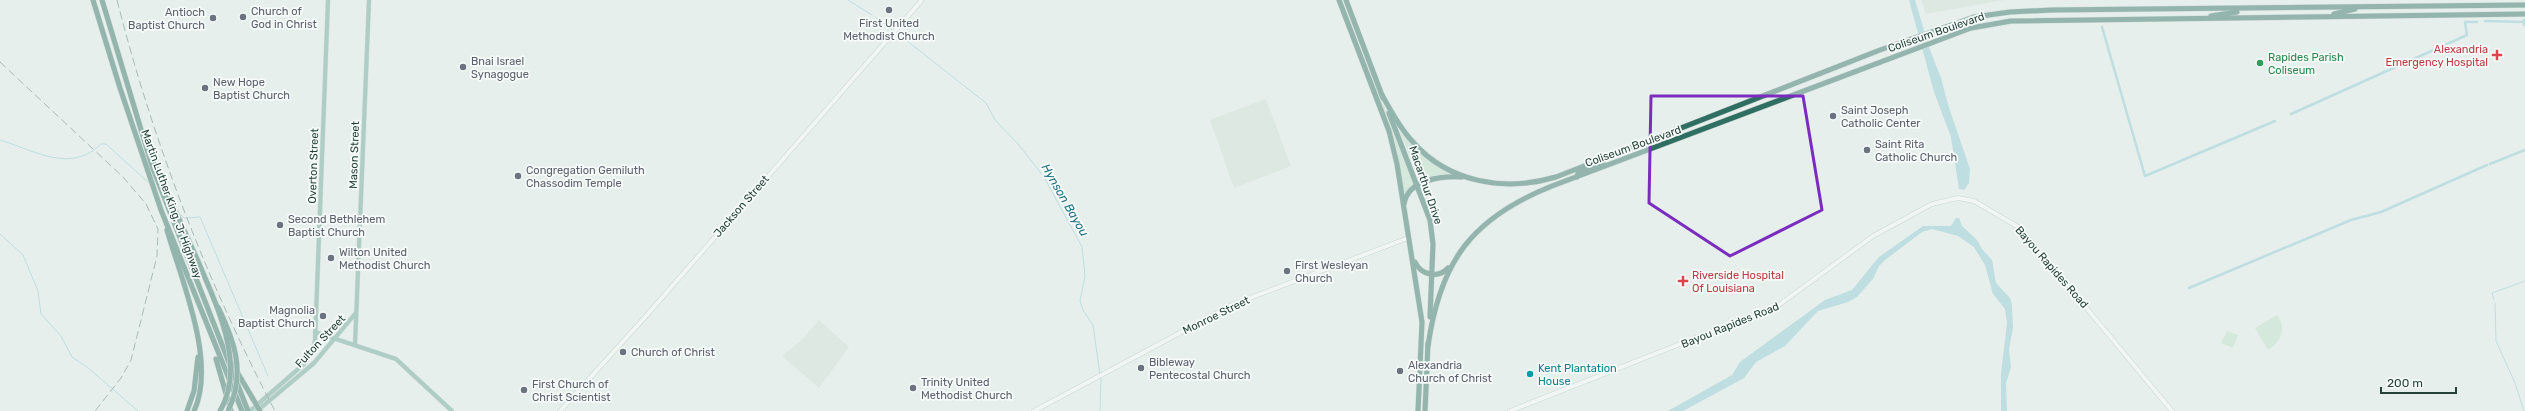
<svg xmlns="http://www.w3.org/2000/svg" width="2525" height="411" font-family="Rubik,sans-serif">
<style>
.built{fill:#d4dfda}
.green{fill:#bfe0c8}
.water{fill:#8ec9d4}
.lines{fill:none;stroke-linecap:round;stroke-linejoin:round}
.stream{stroke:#8ec9d4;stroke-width:1}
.canal{stroke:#8ec9d4;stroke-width:2.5}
.secondary-casing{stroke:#a4bbb3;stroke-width:5}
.primary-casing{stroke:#c2cac8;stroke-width:5}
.highway-casing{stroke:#c2cac8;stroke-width:6}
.secondary{stroke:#fff;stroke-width:4}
.primary{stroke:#6aa596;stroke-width:4}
.highway{stroke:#2f6f62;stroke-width:5}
.rail{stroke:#5f7d75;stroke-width:1;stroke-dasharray:8 4;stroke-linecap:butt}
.highway-bridge-casing{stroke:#c2cac8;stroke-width:6;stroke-linecap:butt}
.highway-bridge{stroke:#2f6f62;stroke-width:5}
.marked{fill:none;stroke:#7b2cbf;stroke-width:3;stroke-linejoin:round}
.worship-dot{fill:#6b7280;stroke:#f7fbf9;stroke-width:1.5}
.health-dot{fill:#e0444e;stroke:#f7fbf9;stroke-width:1.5}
.leisure-dot{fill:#2e9e5b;stroke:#f7fbf9;stroke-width:1.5}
.culture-dot{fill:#0f9aa8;stroke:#f7fbf9;stroke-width:1.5}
.labels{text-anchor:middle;stroke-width:3.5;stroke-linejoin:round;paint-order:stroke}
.worship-label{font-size:11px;fill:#5b616d;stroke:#f7fbf9;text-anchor:start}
.street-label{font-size:11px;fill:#24423a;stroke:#f7fbf9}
.health-label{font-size:11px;fill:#be3a42;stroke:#f7fbf9;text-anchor:end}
.leisure-label{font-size:11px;fill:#27864d;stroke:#f7fbf9;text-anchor:start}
.culture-label{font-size:11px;fill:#0d838f;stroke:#f7fbf9;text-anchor:start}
.water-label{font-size:12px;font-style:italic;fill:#1c6f80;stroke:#f7fbf9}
</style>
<rect width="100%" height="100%" fill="#e6efeb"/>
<!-- built -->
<g class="built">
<polygon points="1921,0 2004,0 1926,14"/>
<polygon points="1266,99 1291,166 1234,188 1210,120"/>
<polygon points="819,320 849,347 819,388 782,356 802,340"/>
</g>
<!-- green -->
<g class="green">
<polygon points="1365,59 1416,185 1404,196 1397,151"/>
<polygon points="1399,130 1417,150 1452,174 1441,175 1420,182"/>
<path d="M 2277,315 C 2287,328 2281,342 2268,350 L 2255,328 Z"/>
<polygon points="2227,331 2238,335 2233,348 2221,343"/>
</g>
<!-- water -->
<g class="water">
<polygon points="1909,0 1915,0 1930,50 1941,78 1949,108 1970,169 1969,183 1964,190 1959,189 1951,137 1934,92"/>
<polygon points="1956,218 1959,218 1962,226 1977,240 1982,249 1992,260 1996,283 2010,298 2012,305 2013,328 2009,349 2011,367 2006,383 2007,411 2001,411 2001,374 2007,323 2005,309 1993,294 1985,265 1974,247 1958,236 1932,229 1922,232 1885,260 1879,266 1873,279 1857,297 1848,302 1818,311 1785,346 1756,362 1744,378 1683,411 1668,411 1732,375 1740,362 1825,300 1852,290 1879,257 1923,226 1951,226"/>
</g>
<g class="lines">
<!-- stream -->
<g class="stream">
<polyline points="848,0 872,15"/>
<polyline points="875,17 894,31"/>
<polyline points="897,33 986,103 995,120 1019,145 1044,177 1082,247 1085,276 1080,301 1083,310 1093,325 1100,375"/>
<path d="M 0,140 C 31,149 64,171 94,150"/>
<polyline points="95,149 101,144 106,144 149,183"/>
<polyline points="180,214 184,218 200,217 268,376"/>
<polyline points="0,234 23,255 38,291 41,314 61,336 72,357 87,367 138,411"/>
<polyline points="2494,300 2492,293 2525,281"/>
<polyline points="2495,303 2496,341 2515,383 2524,411"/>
<polyline points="1100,411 1101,378"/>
</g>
<!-- canal -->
<g class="canal">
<polyline points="2524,20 2524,25"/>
<polyline points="2485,21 2524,22"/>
<polyline points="2102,27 2145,176 2275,121"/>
<polyline points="2291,114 2467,35 2465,22 2477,22"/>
<polyline points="2490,164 2525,150"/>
<polyline points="2189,288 2351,220 2381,212 2487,165"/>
</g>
<defs>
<g id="secondary">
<polyline points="560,411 646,316 922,0"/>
<polyline points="1034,411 1234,304 1408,238"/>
<polyline points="1510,411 1779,305 1873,236 1932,204 1958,198 1974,201 2020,228 2172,411"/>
</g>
<g id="primary">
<polyline points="315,332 396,359 452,411"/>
<polyline points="355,345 369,0"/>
<polyline points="250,411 304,364 311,355 315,341 328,0"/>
<polyline points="257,411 314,363 355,314"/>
</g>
<g id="highway">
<polyline points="93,0 120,88 161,210 242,411"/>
<polyline points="102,0 152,166 248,411"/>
<polyline points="1339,0 1389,131 1397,164 1422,322 1418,411"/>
<polyline points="1346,0 1383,98"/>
<polyline points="2334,14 2355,9"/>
<polyline points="2211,16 2237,12"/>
<path d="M 1382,95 C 1391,111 1399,127 1412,141 C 1448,183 1505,192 1556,177 L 1880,50 L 1974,17 L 2010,12 L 2052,10 L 2525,5"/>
<polyline points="1389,113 1430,220 1433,244 1430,317"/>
<polyline points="153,161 197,259"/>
<polyline points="1577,177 1578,173 1603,162"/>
<path d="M 1404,204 C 1408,179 1442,176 1462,177"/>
<path d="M 167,230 C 181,279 217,362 194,411"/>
<path d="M 1415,262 C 1421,275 1438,279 1448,268"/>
<path d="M 1428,346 C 1440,261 1472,218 1552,186 L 1971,28 L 2011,21 L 2525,14"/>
<polyline points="216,359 231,411"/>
<polyline points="230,360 253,399"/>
<polyline points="187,411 194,391 198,357"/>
<polyline points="1425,411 1428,343"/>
</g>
</defs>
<!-- secondary casing -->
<use href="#secondary" class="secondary-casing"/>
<!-- primary casing -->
<use href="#primary" class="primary-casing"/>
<!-- highway casing -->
<use href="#highway" class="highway-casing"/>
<!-- secondary -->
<use href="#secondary" class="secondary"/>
<!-- primary -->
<use href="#primary" class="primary"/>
<!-- highway -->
<use href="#highway" class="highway"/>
<!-- rail -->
<g class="rail">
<path d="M 117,0 C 153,142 207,282 275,411"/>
<polyline points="0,62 123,177 146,204 158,229 157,256 131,360 121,378 95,411"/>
</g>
<defs>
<g id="highway-bridge">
<path d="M 197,259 C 216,304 247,365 220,411"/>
<path d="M 218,307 C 235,342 246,374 228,411"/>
<polyline points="253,399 260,411"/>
</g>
</defs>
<!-- highway-bridge casing -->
<use href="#highway-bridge" class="highway-bridge-casing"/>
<!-- highway-bridge -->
<use href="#highway-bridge" class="highway-bridge"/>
</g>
<!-- marked area -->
<path d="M0 0H2525V411H0ZM 1651,96 L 1803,96 L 1822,210 L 1730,256 L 1649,203 Z" fill="#e6efeb" fill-opacity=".55" fill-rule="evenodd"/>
<path class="marked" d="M 1651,96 L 1803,96 L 1822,210 L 1730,256 L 1649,203 Z"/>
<!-- markers -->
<g class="worship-dot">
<circle cx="889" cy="10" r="4"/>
<circle cx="243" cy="17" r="4"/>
<circle cx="213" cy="18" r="4"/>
<circle cx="463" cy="67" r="4"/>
<circle cx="205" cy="88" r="4"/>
<circle cx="1833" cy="116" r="4"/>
<circle cx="1867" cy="150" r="4"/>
<circle cx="518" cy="176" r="4"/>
<circle cx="280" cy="225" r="4"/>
<circle cx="331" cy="258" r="4"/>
<circle cx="1287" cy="271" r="4"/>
<circle cx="323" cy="316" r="4"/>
<circle cx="623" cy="352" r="4"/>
<circle cx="1141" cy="368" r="4"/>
<circle cx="1400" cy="371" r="4"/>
<circle cx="913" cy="388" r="4"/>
<circle cx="524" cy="390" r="4"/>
</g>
<g class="health-dot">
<path d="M2495 49h4v4h4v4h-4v4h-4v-4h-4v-4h4z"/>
<path d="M1681 275h4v4h4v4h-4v4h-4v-4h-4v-4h4z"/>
</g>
<circle class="leisure-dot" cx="2260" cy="63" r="4"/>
<circle class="culture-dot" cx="1530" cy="374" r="4"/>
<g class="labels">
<!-- worship labels -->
<g class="worship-label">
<text x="251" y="15">Church of<tspan x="251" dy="13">God in Christ</tspan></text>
<text x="205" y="16" text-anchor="end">Antioch<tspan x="205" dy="13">Baptist Church</tspan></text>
<text x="889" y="27" text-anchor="middle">First United<tspan x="889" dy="13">Methodist Church</tspan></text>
<text x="471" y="65">Bnai Israel<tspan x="471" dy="13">Synagogue</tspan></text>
<text x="213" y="86">New Hope<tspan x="213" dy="13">Baptist Church</tspan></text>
<text x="1841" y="114">Saint Joseph<tspan x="1841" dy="13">Catholic Center</tspan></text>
<text x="1875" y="148">Saint Rita<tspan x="1875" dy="13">Catholic Church</tspan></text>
<text x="526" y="174">Congregation Gemiluth<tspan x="526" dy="13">Chassodim Temple</tspan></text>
<text x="288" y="223">Second Bethlehem<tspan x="288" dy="13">Baptist Church</tspan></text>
<text x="339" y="256">Wilton United<tspan x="339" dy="13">Methodist Church</tspan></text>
<text x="1295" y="269">First Wesleyan<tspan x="1295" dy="13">Church</tspan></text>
<text x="315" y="314" text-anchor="end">Magnolia<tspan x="315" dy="13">Baptist Church</tspan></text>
<text x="631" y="356">Church of Christ</text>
<text x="1149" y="366">Bibleway<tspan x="1149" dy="13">Pentecostal Church</tspan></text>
<text x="1408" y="369">Alexandria<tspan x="1408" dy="13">Church of Christ</tspan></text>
<text x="921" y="386">Trinity United<tspan x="921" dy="13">Methodist Church</tspan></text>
<text x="532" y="388">First Church of<tspan x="532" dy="13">Christ Scientist</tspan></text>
</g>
<!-- street labels -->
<g class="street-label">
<text transform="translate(1936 32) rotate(-19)" y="4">Coliseum Boulevard</text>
<text transform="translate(1633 146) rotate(-20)" y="4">Coliseum Boulevard</text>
<text transform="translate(354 155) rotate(-88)" y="4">Mason Street</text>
<text transform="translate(313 166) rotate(-88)" y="4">Overton Street</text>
<text transform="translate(1426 185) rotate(71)" y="4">Macarthur Drive</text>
<text transform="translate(172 204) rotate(70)" y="4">Martin Luther King, Jr Highway</text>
<text transform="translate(741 206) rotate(-49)" y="4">Jackson Street</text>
<text transform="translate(2052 267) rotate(49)" y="4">Bayou Rapides Road</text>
<text transform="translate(1216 315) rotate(-26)" y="4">Monroe Street</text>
<text transform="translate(1730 325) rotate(-22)" y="4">Bayou Rapides Road</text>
<text transform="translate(320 341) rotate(-47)" y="4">Fulton Street</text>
</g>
<!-- health labels -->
<g class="health-label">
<text x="2488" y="53">Alexandria<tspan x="2488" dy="13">Emergency Hospital</tspan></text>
<text x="1692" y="279" text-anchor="start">Riverside Hospital<tspan x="1692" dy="13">Of Louisiana</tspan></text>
</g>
<!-- leisure labels -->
<g class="leisure-label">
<text x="2268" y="61">Rapides Parish<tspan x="2268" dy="13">Coliseum</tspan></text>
</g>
<!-- culture labels -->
<g class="culture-label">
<text x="1538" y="372">Kent Plantation<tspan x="1538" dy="13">House</tspan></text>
</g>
<!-- water labels -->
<g class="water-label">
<text transform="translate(1065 200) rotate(60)" y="4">Hynson Bayou</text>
</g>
</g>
<!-- scale -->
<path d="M2381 387v6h75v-6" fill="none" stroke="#24423a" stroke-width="2"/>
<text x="2387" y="387" font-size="12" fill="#24423a" stroke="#f7fbf9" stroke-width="3" paint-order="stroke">200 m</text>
</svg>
